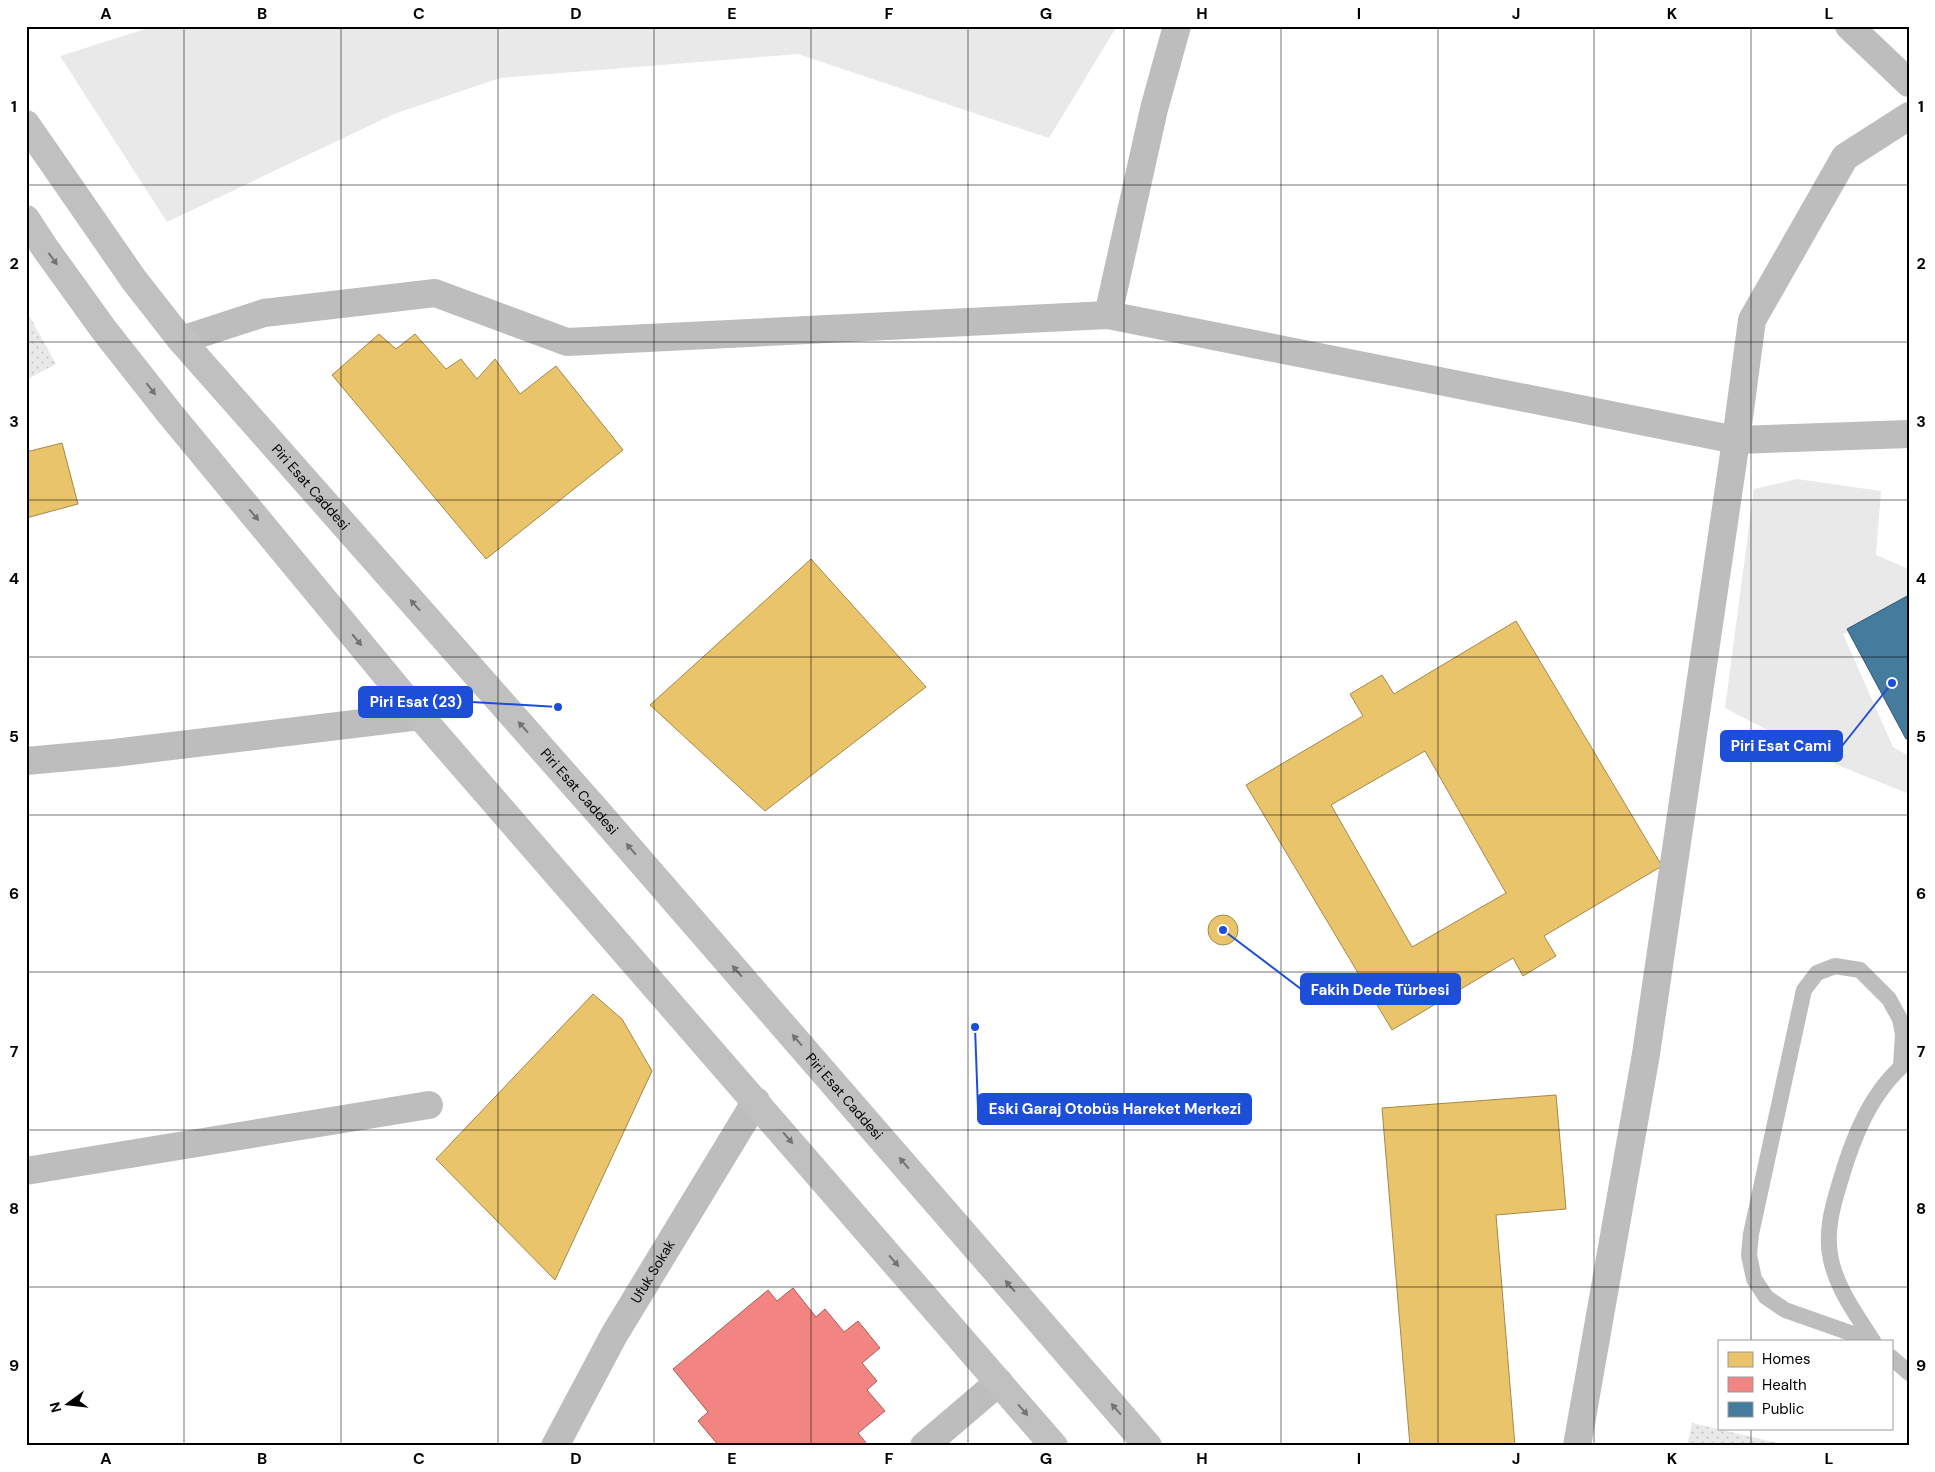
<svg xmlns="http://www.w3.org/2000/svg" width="1935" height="1472" font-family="'DM Sans',sans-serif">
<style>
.grass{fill:#e9e9e9}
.park{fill:url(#park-dots)}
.homes{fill:#e9c46a;stroke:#a3894a;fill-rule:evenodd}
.health{fill:#f28482;stroke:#a95c5b}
.public{fill:#457b9d;stroke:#30566e}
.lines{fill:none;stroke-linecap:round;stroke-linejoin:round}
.lane{stroke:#bdbdbd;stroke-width:16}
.street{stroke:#bdbdbd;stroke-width:28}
.secondary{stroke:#c0c0c0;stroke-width:28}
.oneway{fill:#737373}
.grid{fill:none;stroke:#000;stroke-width:1;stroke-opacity:0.55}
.labels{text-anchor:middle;stroke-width:5;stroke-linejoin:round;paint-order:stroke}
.street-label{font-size:14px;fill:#000;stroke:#fff}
.leader{fill:none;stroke:#1d4ed8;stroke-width:2}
.callout-dot{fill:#1d4ed8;stroke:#fff;stroke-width:2}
.callout{fill:#1d4ed8;stroke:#1d4ed8;stroke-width:2}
.callout-label{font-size:15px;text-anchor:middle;font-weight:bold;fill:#fff}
.neatline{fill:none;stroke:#000;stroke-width:2}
.grid-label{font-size:16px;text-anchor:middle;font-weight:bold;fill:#000}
</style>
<defs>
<pattern id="park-dots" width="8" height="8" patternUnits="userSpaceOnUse" patternTransform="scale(1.25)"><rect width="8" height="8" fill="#e9e9e9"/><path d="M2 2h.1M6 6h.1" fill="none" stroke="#c6c6c6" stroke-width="1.8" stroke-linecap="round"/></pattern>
</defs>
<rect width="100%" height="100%" fill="#fff"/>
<!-- grass -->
<g class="grass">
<polygon points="155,26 1117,26 1049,138 798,54 500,78 394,114 167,222 60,56"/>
<polygon points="1797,479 1881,491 1876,555 1909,569 1909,606 1843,634 1893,747 1909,756 1909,794 1823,759 1725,708 1754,489"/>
</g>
<!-- park -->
<g class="park">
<polygon points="26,310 56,364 26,380"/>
<polygon points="1692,1423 1791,1446 1687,1446"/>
</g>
<!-- homes -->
<g class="homes">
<polygon points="379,334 396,349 415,334 446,369 461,359 477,379 495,359 520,394 556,366 623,450 486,559 332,375"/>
<polygon points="62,443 78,504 26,518 26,452"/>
<polygon points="811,559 926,687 765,811 650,705"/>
<path d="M 1516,621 L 1662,866 L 1544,936 L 1556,956 L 1523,976 L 1513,958 L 1392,1030 L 1246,785 L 1363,716 L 1350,694 L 1382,675 L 1394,694 ZM 1425,751 L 1506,893 L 1412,947 L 1331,805 Z"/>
<circle cx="1223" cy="930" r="15"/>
<polygon points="593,994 622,1019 652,1071 555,1280 436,1159"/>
<polygon points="1556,1095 1566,1209 1496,1215 1515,1446 1410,1446 1382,1108"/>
</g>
<!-- health -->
<polygon class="health" points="793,1288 816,1317 825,1309 844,1332 858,1321 880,1348 862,1363 877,1381 867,1390 885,1411 858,1433 867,1444 865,1446 719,1446 698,1421 708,1412 673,1369 768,1290 777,1301"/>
<!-- public -->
<polygon class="public" points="1909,595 1909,738 1906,739 1847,629"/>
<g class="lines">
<!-- lane -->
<g class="lane">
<polyline points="1873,1341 1785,1310 1766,1297 1754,1279 1749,1255 1751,1234 1804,990 1817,973 1835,966 1860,970 1889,999 1900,1019 1903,1034 1901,1066"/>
<path d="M 1873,1341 C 1857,1315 1838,1291 1831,1260 C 1825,1233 1832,1208 1840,1182 C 1853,1137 1871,1091 1908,1061"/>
<polyline points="1891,1357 1909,1373"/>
</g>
<!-- street -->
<g class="street">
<polyline points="1849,26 1909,83"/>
<polyline points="1108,315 1154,109 1177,26"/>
<polyline points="181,340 264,313 435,293 567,342 1108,315 1736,440 1909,434"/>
<polyline points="26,761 114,753 420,716"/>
<polyline points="26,1171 429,1105"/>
<path id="s1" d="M 555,1446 L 614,1335 L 756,1101"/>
<polyline points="924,1446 999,1382"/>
<polyline points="1577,1446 1646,1054 1736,440 1752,320 1845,157 1909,116"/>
</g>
<!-- secondary -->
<g class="secondary">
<path id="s2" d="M 26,124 L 134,280 L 181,340 L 597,811 L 1148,1446"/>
<polyline points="26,219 45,248 104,330 171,415 420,716 1054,1446"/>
</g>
</g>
<!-- one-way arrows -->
<defs><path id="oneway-solid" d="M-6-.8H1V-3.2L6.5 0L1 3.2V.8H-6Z" transform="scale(1.25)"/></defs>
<g class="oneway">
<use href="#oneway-solid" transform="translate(53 259) rotate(54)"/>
<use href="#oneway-solid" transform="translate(151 389) rotate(52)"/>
<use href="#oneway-solid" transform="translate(254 515) rotate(50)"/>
<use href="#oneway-solid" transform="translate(415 605) rotate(-132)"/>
<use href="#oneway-solid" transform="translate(357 640) rotate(50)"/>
<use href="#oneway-solid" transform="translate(523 727) rotate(-132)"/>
<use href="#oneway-solid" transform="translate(631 849) rotate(-131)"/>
<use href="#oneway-solid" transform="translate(737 971) rotate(-131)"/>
<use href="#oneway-solid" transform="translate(797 1040) rotate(-131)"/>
<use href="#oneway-solid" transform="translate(788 1138) rotate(49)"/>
<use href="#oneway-solid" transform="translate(904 1163) rotate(-131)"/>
<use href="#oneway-solid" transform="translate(894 1261) rotate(49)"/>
<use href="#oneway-solid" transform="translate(1010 1286) rotate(-131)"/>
<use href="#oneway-solid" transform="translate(1116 1409) rotate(-131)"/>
<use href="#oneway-solid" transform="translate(1023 1410) rotate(49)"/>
</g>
<!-- grid -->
<path class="grid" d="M 184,26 L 184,1446M 341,26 L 341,1446M 498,26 L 498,1446M 654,26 L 654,1446M 811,26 L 811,1446M 968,26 L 968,1446M 1124,26 L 1124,1446M 1281,26 L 1281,1446M 1438,26 L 1438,1446M 1594,26 L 1594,1446M 1751,26 L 1751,1341M 26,185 L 1909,185M 26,342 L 1909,342M 26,500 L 1909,500M 26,657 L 1909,657M 26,815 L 1909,815M 26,972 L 1909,972M 26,1130 L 1909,1130M 26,1287 L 1909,1287M 1751,1428 L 1751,1446"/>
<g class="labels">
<!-- street labels -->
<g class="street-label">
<text dy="5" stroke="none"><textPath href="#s2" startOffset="462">Piri Esat Caddesi</textPath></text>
<text dy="5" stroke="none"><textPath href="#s2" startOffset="868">Piri Esat Caddesi</textPath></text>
<text dy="5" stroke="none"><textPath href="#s2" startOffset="1272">Piri Esat Caddesi</textPath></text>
<text dy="5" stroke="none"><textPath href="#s1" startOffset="200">Ufuk Sokak</textPath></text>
</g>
</g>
<!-- callouts -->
<path class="leader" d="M558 707L472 702M1892 683L1842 746M1223 930L1301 989M975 1027L978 1109"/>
<g class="callout-dot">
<circle cx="558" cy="707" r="5"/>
<circle cx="1892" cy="683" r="5"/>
<circle cx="1223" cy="930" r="5"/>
<circle cx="975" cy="1027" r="5"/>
</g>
<g class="callout">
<rect x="359" y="687" width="113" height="30" rx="5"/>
<rect x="1721" y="731" width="121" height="30" rx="5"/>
<rect x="1301" y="974" width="159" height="30" rx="5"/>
<rect x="978" y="1094" width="273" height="30" rx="5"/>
</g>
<g class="callout-label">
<text x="416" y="707">Piri Esat (23)</text>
<text x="1781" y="751">Piri Esat Cami</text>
<text x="1380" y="995">Fakih Dede Türbesi</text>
<text x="1115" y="1114">Eski Garaj Otobüs Hareket Merkezi</text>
</g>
<!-- border -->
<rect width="1935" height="1472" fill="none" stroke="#ffffff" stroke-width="55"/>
<!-- legend -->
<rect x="1718" y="1340" width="175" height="90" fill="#ffffff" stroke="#999999"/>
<rect x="1728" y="1352" width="25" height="15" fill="#e9c46a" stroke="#999999"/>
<text x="1762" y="1364" font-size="15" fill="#000000">Homes</text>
<rect x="1728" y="1377" width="25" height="15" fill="#f28482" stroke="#999999"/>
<text x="1762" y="1390" font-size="15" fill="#000000">Health</text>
<rect x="1728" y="1402" width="25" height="15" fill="#457b9d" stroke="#999999"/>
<text x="1762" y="1414" font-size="15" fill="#000000">Public</text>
<!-- north arrow -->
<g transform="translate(68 1404) rotate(255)" stroke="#ffffff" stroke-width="4" paint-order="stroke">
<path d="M0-4L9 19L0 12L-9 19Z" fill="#000000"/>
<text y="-8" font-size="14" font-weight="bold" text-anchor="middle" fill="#000000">N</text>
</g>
<rect x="28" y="28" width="1880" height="1416" class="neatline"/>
<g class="grid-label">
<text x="106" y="19">A</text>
<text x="262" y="19">B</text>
<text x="419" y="19">C</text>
<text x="576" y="19">D</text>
<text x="732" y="19">E</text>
<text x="889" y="19">F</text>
<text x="1046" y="19">G</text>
<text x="1202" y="19">H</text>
<text x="1359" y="19">I</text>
<text x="1516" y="19">J</text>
<text x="1672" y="19">K</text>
<text x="1829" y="19">L</text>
<text x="14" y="112">1</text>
<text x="1921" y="112">1</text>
<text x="14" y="269">2</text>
<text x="1921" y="269">2</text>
<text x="14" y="427">3</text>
<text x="1921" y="427">3</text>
<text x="14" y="584">4</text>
<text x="1921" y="584">4</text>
<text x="14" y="742">5</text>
<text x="1921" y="742">5</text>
<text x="14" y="899">6</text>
<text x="1921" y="899">6</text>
<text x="14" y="1057">7</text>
<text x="1921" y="1057">7</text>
<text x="14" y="1214">8</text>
<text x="1921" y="1214">8</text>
<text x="14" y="1371">9</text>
<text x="1921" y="1371">9</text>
<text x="106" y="1464">A</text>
<text x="262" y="1464">B</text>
<text x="419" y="1464">C</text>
<text x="576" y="1464">D</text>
<text x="732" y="1464">E</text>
<text x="889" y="1464">F</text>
<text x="1046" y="1464">G</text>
<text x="1202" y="1464">H</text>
<text x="1359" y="1464">I</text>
<text x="1516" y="1464">J</text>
<text x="1672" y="1464">K</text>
<text x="1829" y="1464">L</text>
</g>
</svg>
